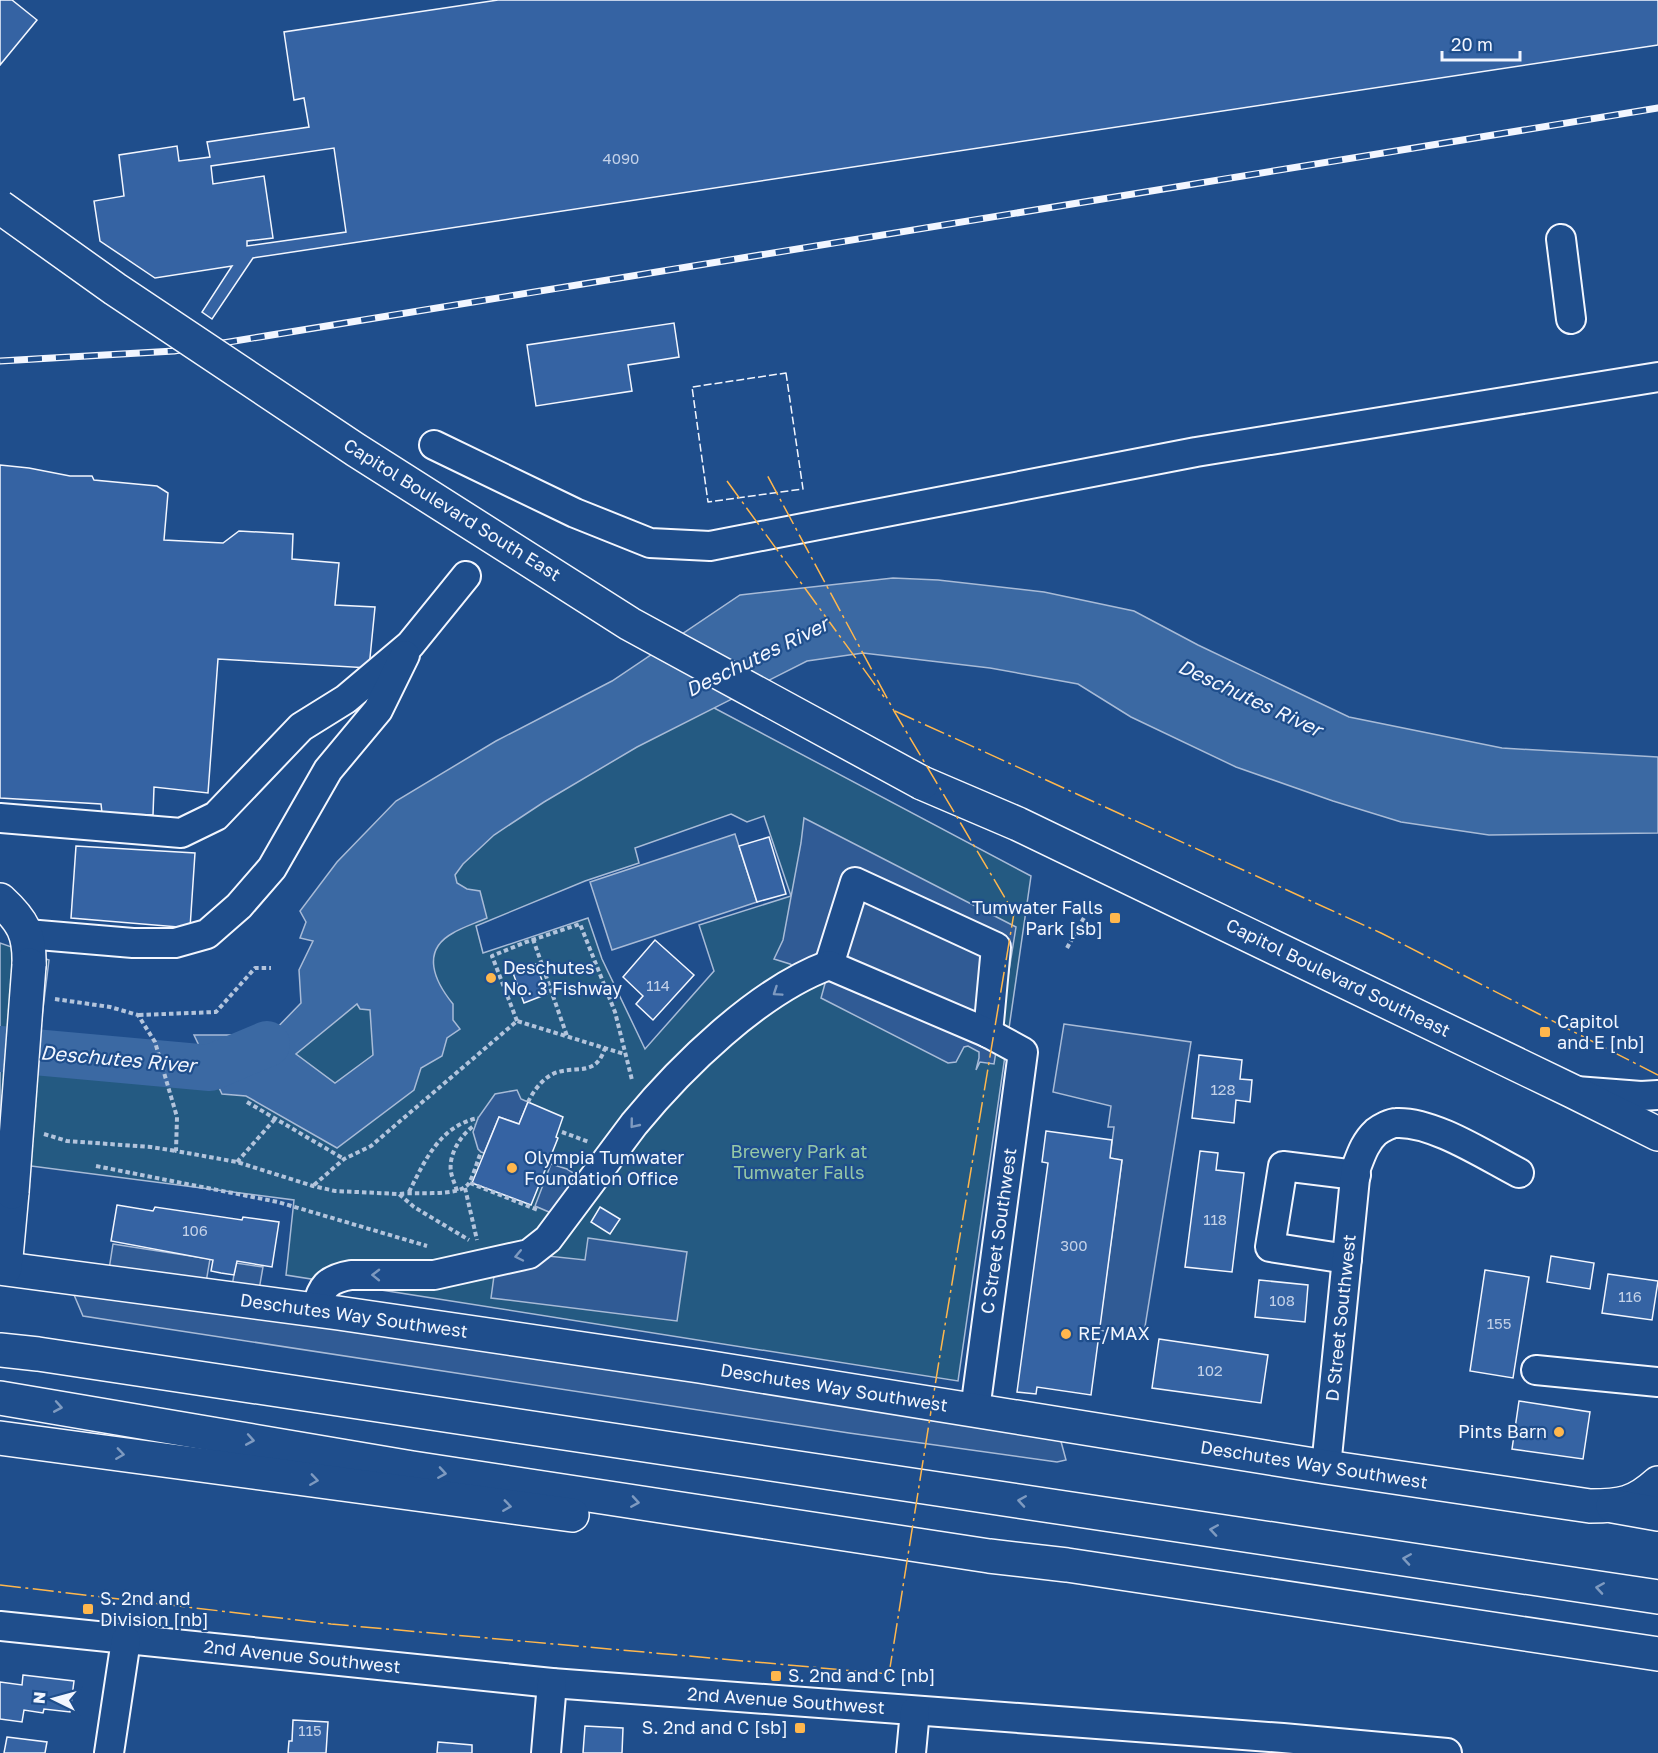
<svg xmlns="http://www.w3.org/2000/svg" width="1658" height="1753" font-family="'Golos Text',sans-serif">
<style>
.green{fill:#245a82;stroke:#a8bbd7;stroke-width:1.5;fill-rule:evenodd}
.parking{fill:#305b95;stroke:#a8bbd7;stroke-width:1.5}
.water{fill:#3b69a3;stroke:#a8bbd7;stroke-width:1.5;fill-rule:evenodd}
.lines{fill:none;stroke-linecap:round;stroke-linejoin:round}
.river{stroke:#3b69a3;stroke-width:46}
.building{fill:#3563a3;stroke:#f2f6ff;stroke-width:1.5;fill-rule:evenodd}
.minor-casing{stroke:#f2f6ff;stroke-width:32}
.major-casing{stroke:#f2f6ff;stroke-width:36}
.highway-casing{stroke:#f2f6ff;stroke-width:36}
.path{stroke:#b3c4dc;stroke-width:4;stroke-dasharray:4.5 3;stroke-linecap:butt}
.minor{stroke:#1f4e8c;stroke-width:28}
.major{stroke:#1f4e8c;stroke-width:33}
.highway{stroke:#1f4e8c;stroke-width:33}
.rail-casing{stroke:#f2f6ff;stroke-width:7}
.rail{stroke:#1f4e8c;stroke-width:4.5;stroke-dasharray:14;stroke-linecap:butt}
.major-bridge-casing{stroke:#f2f6ff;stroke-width:36;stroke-linecap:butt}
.major-bridge{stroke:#1f4e8c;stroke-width:33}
.fence{stroke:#f2f6ff;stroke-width:1.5;stroke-dasharray:8 3;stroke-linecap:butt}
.power{stroke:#ffb74d;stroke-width:1.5;stroke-dasharray:21 4.5 3 4.5;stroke-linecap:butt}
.oneway{stroke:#7e9ac0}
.poi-dot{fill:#ffb74d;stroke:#1f4e8c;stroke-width:2}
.labels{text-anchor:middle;stroke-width:4.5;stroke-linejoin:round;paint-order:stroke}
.number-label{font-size:15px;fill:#c3d1e8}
.street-label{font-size:18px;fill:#f2f6ff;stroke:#1f4e8c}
.poi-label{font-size:18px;fill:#f2f6ff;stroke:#1f4e8c;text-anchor:start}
.park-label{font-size:18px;fill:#97c8a6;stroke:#1f4e8c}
.water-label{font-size:20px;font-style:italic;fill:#f2f6ff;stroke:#1f4e8c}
</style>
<rect width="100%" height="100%" fill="#1f4e8c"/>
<!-- green -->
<path class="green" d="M 684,692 L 1031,876 L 958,1381 L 286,1275 L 294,1200 L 0,1162 L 0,943 L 49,960 L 38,1049 L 107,1059 L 210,1068 L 274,1041 L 415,861 ZM 731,814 L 747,822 L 764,816 L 791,896 L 699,925 L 714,971 L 645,1049 L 602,959 L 588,918 L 483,953 L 476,926 L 585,881 L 639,863 L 635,848 Z"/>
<!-- parking -->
<g class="parking">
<polygon points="804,818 1016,927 994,1064 980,1062 976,1070 979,1058 979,1052 968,1046 964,1047 956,1062 948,1063 821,998 826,980 798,970 790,964 774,959 783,940 801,843"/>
<polygon points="1064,1024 1191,1042 1143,1339 1099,1330 1122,1160 1110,1158 1114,1127 1108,1127 1111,1106 1053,1092"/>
<polygon points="517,1090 521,1099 528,1102 519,1124 499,1117 484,1153 481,1152 478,1149 473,1132 478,1118 495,1094"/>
<polygon points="551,1164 567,1169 589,1183 563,1218 535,1206"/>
<polygon points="588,1238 687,1252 677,1321 491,1298 496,1261 529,1254 585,1260"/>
<polygon points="113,1244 210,1259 204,1294 230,1298 236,1263 263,1267 257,1301 1056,1423 1066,1460 1057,1462 849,1433 83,1316 66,1276 107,1282"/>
</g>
<!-- water -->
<g class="water">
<path d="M 893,578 L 938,580 L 1044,592 L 1134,611 L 1198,645 L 1349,717 L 1502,748 L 1658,757 L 1658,833 L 1489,835 L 1401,822 L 1333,801 L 1236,767 L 1131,717 L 1078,684 L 990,668 L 863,653 L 807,661 L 637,747 L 544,802 L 494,835 L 463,864 L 455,875 L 457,883 L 467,889 L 480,891 L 487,918 C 476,923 463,927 453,933 C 420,951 435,982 453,1004 L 453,1020 L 460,1029 L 447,1038 L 442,1056 L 421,1068 L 414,1090 L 337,1148 L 246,1096 L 222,1094 L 194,1035 L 231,1035 L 268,1037 L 301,1003 L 299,970 L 313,941 L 300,938 L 306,922 L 300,911 L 337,862 L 396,801 L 496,741 L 612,681 L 740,595 ZM 357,1004 L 360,1009 L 370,1010 L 373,1055 L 335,1083 L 296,1054 Z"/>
<polygon points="735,834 757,902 612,950 590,882"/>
</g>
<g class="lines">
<!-- river -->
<polyline class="river" points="0,1049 210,1068 267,1044"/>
</g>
<!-- building -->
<g class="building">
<polygon points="0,0 12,0 37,20 0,65"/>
<path d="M 498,0 L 1658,0 L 1658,45 L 253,258 L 212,319 L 202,312 L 232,266 L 155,278 L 100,241 L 94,201 L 124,196 L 119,155 L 177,146 L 179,161 L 210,157 L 207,142 L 309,127 L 304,98 L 294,100 L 284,32 ZM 334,148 L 346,232 L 247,246 L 247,241 L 273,238 L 264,176 L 213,184 L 211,166 Z"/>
<polygon points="674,323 679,357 628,365 632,391 536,406 527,345"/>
<polygon points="0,465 29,468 70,476 92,476 94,480 157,486 168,493 164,540 223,543 239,531 293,534 292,559 339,563 335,605 375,607 369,668 218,659 208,793 154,787 153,815 102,813 101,804 0,798"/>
<polygon points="769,837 786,894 757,902 739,846"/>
<polygon points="76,846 195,853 190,928 71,918"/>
<polygon points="655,940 694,975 653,1020 636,1004 643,996 623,977"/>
<polygon points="536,964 547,994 524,1003 513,973"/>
<polygon points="1199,1055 1242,1060 1240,1079 1252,1080 1250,1102 1236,1100 1234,1123 1192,1118"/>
<polygon points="528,1102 563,1117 556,1137 558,1138 531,1205 472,1183 499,1117 519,1124"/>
<polygon points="1046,1131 1112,1140 1110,1158 1122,1160 1091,1395 1037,1387 1036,1394 1017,1392 1048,1163 1042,1162"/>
<polygon points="1200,1151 1218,1153 1216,1170 1244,1173 1232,1272 1185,1267"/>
<polygon points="117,1205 153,1211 155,1207 242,1220 243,1217 279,1222 272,1267 237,1261 234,1275 221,1273 211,1271 213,1260 111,1241"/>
<polygon points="600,1207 620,1219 610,1234 591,1222"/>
<polygon points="1551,1256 1594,1263 1590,1289 1547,1282"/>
<polygon points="1485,1270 1529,1277 1513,1378 1470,1371"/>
<polygon points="1608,1274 1658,1281 1652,1320 1602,1313"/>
<polygon points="1259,1280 1308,1285 1305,1322 1255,1317"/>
<polygon points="1159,1339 1268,1355 1261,1403 1152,1388"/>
<polygon points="1519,1401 1590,1412 1583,1459 1512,1449"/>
<polygon points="23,1675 74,1681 70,1712 44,1709 43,1713 24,1710 22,1722 0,1719 0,1682 22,1685"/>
<polygon points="293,1720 328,1722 326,1753 288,1753 289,1741 292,1741"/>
<polygon points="585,1726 623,1728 622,1753 583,1753"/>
<polygon points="7,1737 47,1742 45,1753 4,1753"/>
<polygon points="438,1742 472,1745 472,1753 437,1753"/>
</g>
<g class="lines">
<defs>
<g id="minor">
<polyline points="1561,239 1571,319"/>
<polyline points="434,445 575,513 650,543 710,546 1196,452 1658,377"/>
<polyline points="0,818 181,833 216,816 301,727 346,699 410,645 466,576"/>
<polyline points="27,934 133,943 175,943 207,934 239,906 272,868 328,770 378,710 405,655"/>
<polyline points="829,965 855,882 996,947 988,1033"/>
<polyline points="1576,1091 1641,1096 1658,1095"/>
<polyline points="1347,1259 1270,1247 1283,1166 1356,1175"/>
<path d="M 316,1310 C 321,1287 327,1279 351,1275 L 434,1275 L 529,1254 L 548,1239 L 634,1124 C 681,1067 758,991 829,965 L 988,1033 L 1023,1052 L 975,1410"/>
<polyline points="1536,1370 1658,1382"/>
<path d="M 1326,1467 L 1356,1168 C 1361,1155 1365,1142 1376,1132 C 1381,1128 1391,1123 1396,1123 C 1433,1121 1486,1156 1519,1173"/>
<polyline points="0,1626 552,1683 1283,1738 1447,1753"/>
<polyline points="109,1753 126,1640"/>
<polyline points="546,1753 552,1683"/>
<polyline points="911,1753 915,1711"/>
</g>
<g id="major">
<polyline points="922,783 1018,824 1572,1091 1658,1134"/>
<path d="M 0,900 C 23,921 30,934 29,965"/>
<path d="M 0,1268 L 338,1313 L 699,1366 L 1326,1467 L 1590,1506 C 1621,1506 1635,1504 1658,1483"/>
<polyline points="5,1268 12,1192"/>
</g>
<g id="highway">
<polyline points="0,1350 38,1354 1658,1597"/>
<polyline points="0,1398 412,1468 989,1556 1067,1565 1658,1654"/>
<polyline points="0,1438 572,1515"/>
<polyline points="1613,1506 1658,1514"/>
</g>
</defs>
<!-- minor casing -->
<use href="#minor" class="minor-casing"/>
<!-- major casing -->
<use href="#major" class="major-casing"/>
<!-- highway casing -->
<use href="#highway" class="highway-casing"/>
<!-- path -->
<g class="path">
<polyline points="533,939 567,1036"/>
<polyline points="1067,948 1090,907"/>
<polyline points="55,999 110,1007 138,1015 155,1042 177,1117 176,1151 237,1162 313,1186 335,1191 399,1194 414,1207 469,1240"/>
<polyline points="139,1015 216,1012 255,968 271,968"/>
<polyline points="517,1021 492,956 526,942 580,924 615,1012 632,1080"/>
<polyline points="247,1102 344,1159"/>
<path d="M 528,1102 C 534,1090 544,1076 558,1072 C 579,1066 596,1076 605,1048"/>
<polyline points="562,1132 589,1142"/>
<polyline points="44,1134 67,1141 151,1147 176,1151"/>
<polyline points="237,1162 275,1119"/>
<polyline points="96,1166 278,1202 427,1246"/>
<polyline points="470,1183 538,1210"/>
<polyline points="314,1185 344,1159 371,1146 517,1021 624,1054"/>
<polyline points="465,1188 477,1240"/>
<path d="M 457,1191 C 455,1184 452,1178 451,1172 C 448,1155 461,1134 475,1125"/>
<path d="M 409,1192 C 425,1160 440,1126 478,1118"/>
<path d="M 400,1194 C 416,1191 460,1198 469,1183 C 474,1174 477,1162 481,1152"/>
</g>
<!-- minor -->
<use href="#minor" class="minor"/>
<!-- major -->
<use href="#major" class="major"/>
<!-- highway -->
<use href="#highway" class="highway"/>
<defs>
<polyline id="rail" points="0,361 174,351 1658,108"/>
</defs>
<!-- rail casing -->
<use href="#rail" class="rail-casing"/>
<!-- rail -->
<use href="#rail" class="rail"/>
<defs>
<g id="major-bridge">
<polyline points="0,207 115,289 356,450 630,624 922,783"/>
<polyline points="12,1192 29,965"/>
</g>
</defs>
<!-- major-bridge casing -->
<use href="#major-bridge" class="major-bridge-casing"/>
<!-- major-bridge -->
<use href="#major-bridge" class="major-bridge"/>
<!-- fence -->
<polygon class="fence" points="786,373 803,489 708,502 692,387"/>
<!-- power -->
<g class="power">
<polyline points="727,481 884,697"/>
<polyline points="895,711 1381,933 1658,1075"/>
<polyline points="0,1585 331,1624 889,1674 939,1361 1014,913 894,711 766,473"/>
</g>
</g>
<!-- one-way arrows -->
<defs><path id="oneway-chevron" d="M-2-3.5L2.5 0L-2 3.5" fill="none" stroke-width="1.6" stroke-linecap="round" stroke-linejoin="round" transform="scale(1.5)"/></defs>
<g class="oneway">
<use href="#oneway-chevron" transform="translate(777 992) rotate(146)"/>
<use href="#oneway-chevron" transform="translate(634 1124) rotate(129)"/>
<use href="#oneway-chevron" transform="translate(519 1256) rotate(168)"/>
<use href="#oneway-chevron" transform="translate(376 1275) rotate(-179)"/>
<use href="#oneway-chevron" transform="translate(58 1407) rotate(10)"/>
<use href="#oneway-chevron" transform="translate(250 1440) rotate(10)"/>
<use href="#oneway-chevron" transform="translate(120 1454) rotate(8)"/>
<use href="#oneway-chevron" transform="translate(442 1473) rotate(9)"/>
<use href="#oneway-chevron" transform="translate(314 1480) rotate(8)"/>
<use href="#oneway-chevron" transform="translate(1022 1501) rotate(-171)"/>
<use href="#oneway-chevron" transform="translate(635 1502) rotate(9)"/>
<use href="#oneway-chevron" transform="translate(507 1506) rotate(8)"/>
<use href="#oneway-chevron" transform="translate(1214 1530) rotate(-171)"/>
<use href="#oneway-chevron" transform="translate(1407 1559) rotate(-171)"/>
<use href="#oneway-chevron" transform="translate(1600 1588) rotate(-171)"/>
</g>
<!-- markers -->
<g class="poi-dot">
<rect x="1109" y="912" width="12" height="12" rx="3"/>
<circle cx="491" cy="978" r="6"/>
<rect x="1539" y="1026" width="12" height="12" rx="3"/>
<circle cx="512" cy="1168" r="6"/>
<circle cx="1066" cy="1334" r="6"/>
<circle cx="1559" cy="1432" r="6"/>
<rect x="82" y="1603" width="12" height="12" rx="3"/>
<rect x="770" y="1670" width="12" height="12" rx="3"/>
<rect x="794" y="1722" width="12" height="12" rx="3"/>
</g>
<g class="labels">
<!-- number labels -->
<g class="number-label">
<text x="621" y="164">4090</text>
<text x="658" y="991">114</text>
<text x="1223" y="1095">128</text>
<text x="1215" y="1225">118</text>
<text x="195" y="1236">106</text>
<text x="1074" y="1251">300</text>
<text x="1630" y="1302">116</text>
<text x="1282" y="1306">108</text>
<text x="1499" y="1329">155</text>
<text x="1210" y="1376">102</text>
<text x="310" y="1736">115</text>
</g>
<!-- street labels -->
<g class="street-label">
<text transform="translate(452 510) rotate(32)" y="6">Capitol Boulevard South East</text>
<text transform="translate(1338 978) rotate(26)" y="6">Capitol Boulevard Southeast</text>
<text transform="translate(999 1231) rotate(-82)" y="6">C Street Southwest</text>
<text transform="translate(354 1316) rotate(8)" y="6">Deschutes Way Southwest</text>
<text transform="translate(1341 1318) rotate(-84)" y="6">D Street Southwest</text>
<text transform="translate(834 1388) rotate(9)" y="6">Deschutes Way Southwest</text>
<text transform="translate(1314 1465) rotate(9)" y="6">Deschutes Way Southwest</text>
<text transform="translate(302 1657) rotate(6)" y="6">2nd Avenue Southwest</text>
<text transform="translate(786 1701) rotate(4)" y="6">2nd Avenue Southwest</text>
</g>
<!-- poi labels -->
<g class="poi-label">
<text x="1103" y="914" text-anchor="end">Tumwater Falls<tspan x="1103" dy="21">Park [sb]</tspan></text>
<text x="503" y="974">Deschutes<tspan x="503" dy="21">No. 3 Fishway</tspan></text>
<text x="1557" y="1028">Capitol<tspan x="1557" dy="21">and E [nb]</tspan></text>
<text x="524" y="1164">Olympia Tumwater<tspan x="524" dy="21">Foundation Office</tspan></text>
<text x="1078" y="1340">RE/MAX</text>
<text x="1547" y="1438" text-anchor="end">Pints Barn</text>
<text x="100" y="1605">S. 2nd and<tspan x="100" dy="21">Division [nb]</tspan></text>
<text x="788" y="1682">S. 2nd and C [nb]</text>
<text x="788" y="1734" text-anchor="end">S. 2nd and C [sb]</text>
</g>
<!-- park labels -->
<g class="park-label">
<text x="799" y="1158">Brewery Park at<tspan x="799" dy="21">Tumwater Falls</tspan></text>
</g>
<!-- water labels -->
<g class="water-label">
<text transform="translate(757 657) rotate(-26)" y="7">Deschutes River</text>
<text transform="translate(1250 698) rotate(25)" y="7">Deschutes River</text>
<text transform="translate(118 1059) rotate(5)" y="7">Deschutes River</text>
</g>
</g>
<!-- north arrow -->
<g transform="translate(54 1699) rotate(275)" stroke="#1f4e8c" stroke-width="4.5" paint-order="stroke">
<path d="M0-4.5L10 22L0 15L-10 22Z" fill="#f2f6ff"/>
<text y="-9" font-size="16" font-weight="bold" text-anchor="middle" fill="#f2f6ff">N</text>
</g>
<!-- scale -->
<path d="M1442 51v9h78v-9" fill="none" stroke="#f2f6ff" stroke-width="3"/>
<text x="1451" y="51" font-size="18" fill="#f2f6ff" stroke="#1f4e8c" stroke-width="4.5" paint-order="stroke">20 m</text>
</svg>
